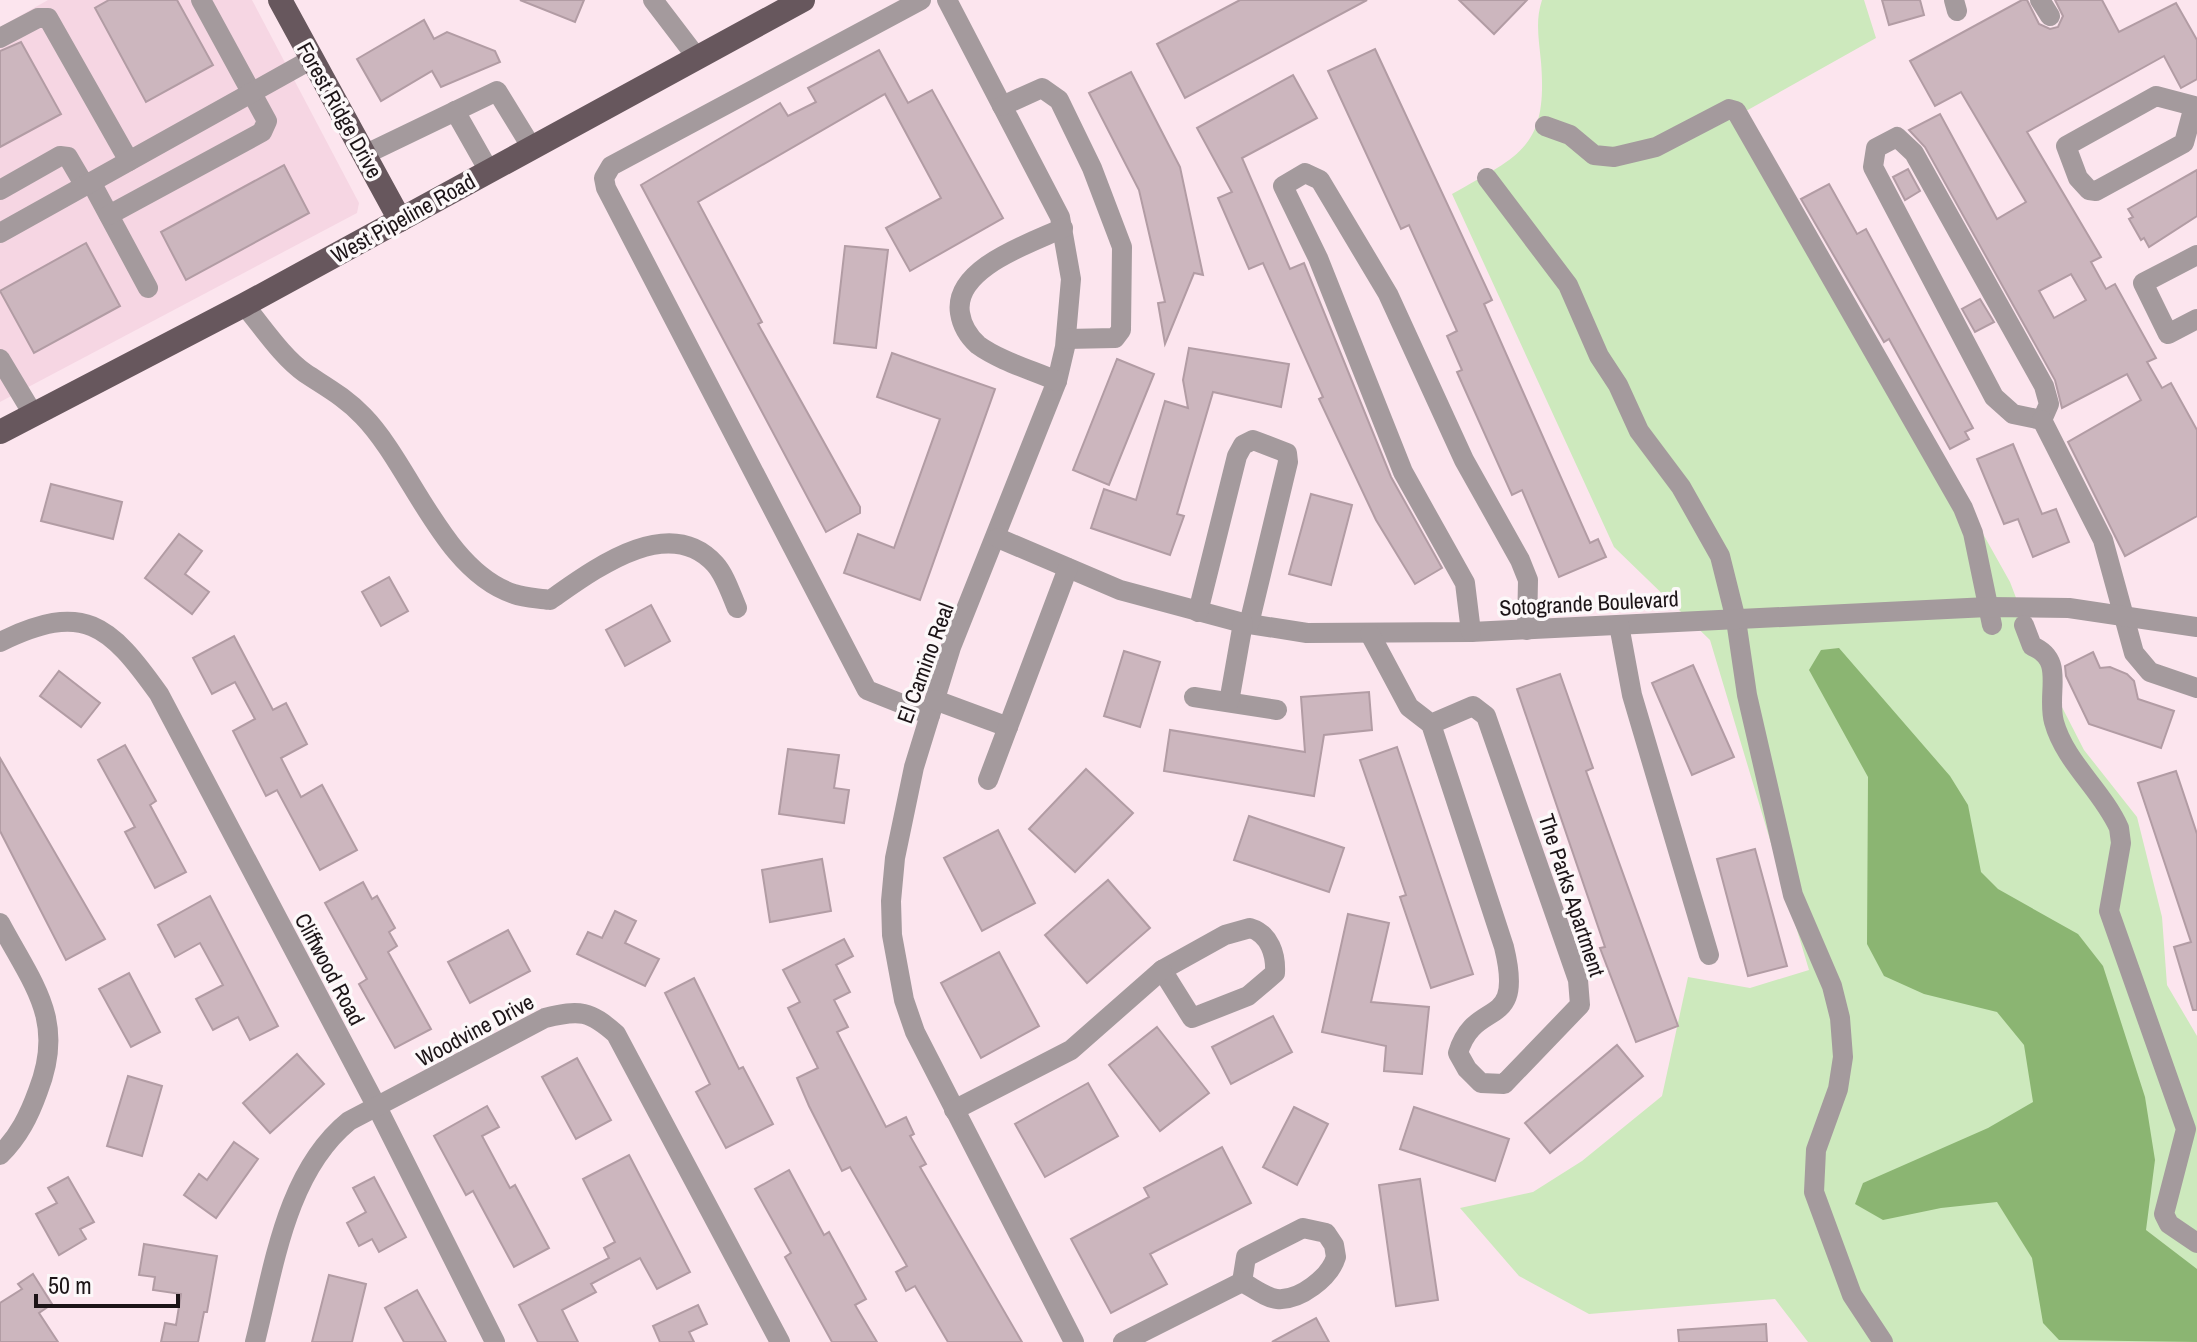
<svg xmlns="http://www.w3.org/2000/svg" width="2197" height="1342" font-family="'Archivo Narrow',sans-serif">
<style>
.built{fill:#f6d6e3}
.green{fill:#cde9bd}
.water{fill:#8bb572}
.building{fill:#ccb6be;stroke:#b29ca4;stroke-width:2;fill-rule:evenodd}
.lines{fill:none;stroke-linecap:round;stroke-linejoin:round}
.minor{stroke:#a49a9d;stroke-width:20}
.major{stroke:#67575d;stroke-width:24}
.labels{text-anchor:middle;stroke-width:7;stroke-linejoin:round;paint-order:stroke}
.street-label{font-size:22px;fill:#1c1417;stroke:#fcf8f9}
</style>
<rect width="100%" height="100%" fill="#fce5ee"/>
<!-- built -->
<polygon class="built" points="48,0 252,0 359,203 357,213 0,402 0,27"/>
<!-- green -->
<path class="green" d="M 1542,0 L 1864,0 L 1876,38 L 1746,111 L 2010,582 L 2045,674 L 2084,750 L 2137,817 L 2162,917 L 2167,985 L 2197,1036 L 2197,1342 L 1808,1342 L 1775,1299 L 1589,1314 L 1519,1276 L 1460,1208 L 1533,1192 L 1582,1161 L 1662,1096 L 1688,977 L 1750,988 L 1809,970 L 1710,640 L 1614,547 L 1452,194 C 1520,155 1548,148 1541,62 C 1539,40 1535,21 1542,0 Z"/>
<!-- water -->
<polygon class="water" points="1839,648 1950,776 1968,805 1981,872 1998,889 2078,934 2103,966 2145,1097 2155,1160 2146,1230 2197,1269 2197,1342 2059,1340 2043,1323 2032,1258 1997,1202 1941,1208 1883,1220 1855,1204 1863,1183 1988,1128 2033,1102 2024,1045 1997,1012 1924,994 1884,976 1867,944 1868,777 1809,670 1821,650"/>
<!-- building -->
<g class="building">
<polygon points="109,0 177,0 213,65 146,102 95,8"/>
<polygon points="520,0 584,0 575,22"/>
<polygon points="1240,0 1367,0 1185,98 1157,44"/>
<polygon points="1459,0 1527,0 1494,34"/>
<polygon points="1882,0 1920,0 1924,15 1889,25"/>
<path d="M 2022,0 L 2027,0 L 2039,24 L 2050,29 L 2058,27 L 2063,16 L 2055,0 L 2102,0 L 2119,32 L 2176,3 L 2197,40 L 2197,79 L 2181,88 L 2164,56 L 2027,132 L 2101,257 L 2091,262 L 2106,289 L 2115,284 L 2156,358 L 2147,362 L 2162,388 L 2171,383 L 2197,430 L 2197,516 L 2125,556 L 2068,442 L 2141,400 L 2127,374 L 2062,408 L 2055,380 L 1925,147 L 1909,130 L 1940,114 L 1997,219 L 2026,202 L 1961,92 L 1935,106 L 1910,61 ZM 2071,274 L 2086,300 L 2054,318 L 2039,291 Z"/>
<polygon points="424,20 434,39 447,32 495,51 500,62 441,87 432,71 381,101 357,59"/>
<polygon points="21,42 61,114 0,147 0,51"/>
<polygon points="1375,49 1492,300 1484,304 1590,543 1598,539 1606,557 1559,577 1522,490 1512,495 1457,372 1462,370 1447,336 1457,331 1409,225 1401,229 1328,71"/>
<polygon points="879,50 908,103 932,90 1003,218 910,271 886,228 941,198 885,94 698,202 762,322 758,324 860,507 860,513 826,532 641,185 780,103 788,116 816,102 808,88"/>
<polygon points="1131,72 1180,167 1203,275 1194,273 1165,344 1158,303 1165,302 1139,190 1089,93"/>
<polygon points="1293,75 1317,118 1242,158 1290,269 1304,263 1391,477 1442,568 1415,584 1376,520 1319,399 1323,397 1263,263 1249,269 1218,198 1232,192 1197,128"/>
<polygon points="284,165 309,213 186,280 161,232"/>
<polygon points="1908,169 1920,191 1905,200 1893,177"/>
<polygon points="2197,170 2197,216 2149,247 2144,238 2141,240 2129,219 2133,217 2128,209"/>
<polygon points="1829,184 1857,234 1866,229 1973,428 1965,432 1969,439 1950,449 1889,339 1884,342 1801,199"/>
<polygon points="86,243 120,306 34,353 0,291"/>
<polygon points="845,246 888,250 876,348 834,343"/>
<polygon points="1980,299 1994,322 1975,332 1962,309"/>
<polygon points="1189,348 1289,364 1281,407 1213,392 1177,514 1184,516 1170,555 1091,528 1104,489 1136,500 1165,401 1188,408 1183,380"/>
<polygon points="892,353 995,389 920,600 844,573 858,534 894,548 940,419 877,397"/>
<polygon points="1117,359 1154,374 1109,485 1073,470"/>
<polygon points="2013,444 2042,514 2056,509 2069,542 2033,557 2018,519 2004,524 1977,459"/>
<polygon points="51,484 122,502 113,539 41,521"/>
<polygon points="1311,494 1352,505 1331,585 1289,574"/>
<polygon points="179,534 202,551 185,574 209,592 192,614 145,578"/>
<polygon points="389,577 408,611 381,626 362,592"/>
<polygon points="651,605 670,641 625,666 606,630"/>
<polygon points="234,636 273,710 286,703 307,744 281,758 301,797 322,785 357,850 320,870 277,790 266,796 233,731 255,719 235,682 212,694 193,658"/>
<polygon points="1124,651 1160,662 1140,727 1104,716"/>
<polygon points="2093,652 2100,668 2110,667 2127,674 2134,681 2138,699 2174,711 2161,748 2089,724 2066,676 2065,666"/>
<polygon points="1693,665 1734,757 1692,775 1652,683"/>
<polygon points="59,671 100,703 81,727 40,696"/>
<polygon points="1560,674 1593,768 1586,771 1678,1026 1636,1042 1600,948 1605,947 1517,689"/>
<polygon points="1369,692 1372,730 1324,735 1314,796 1164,771 1170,730 1305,752 1301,697"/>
<polygon points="125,745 156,801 150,805 186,872 155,888 125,832 135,827 98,760"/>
<polygon points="1397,747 1473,974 1431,988 1400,897 1406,895 1360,760"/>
<polygon points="788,749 839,755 834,788 849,790 844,823 779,814"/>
<polygon points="0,758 105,939 66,960 0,831"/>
<polygon points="1086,769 1133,813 1075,872 1029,829"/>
<polygon points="2176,771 2197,834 2197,1010 2193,1010 2174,947 2191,942 2138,783"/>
<polygon points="1249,816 1344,848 1329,892 1234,860"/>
<polygon points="998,830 1035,903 982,931 944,858"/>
<polygon points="1755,849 1787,966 1748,976 1717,859"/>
<polygon points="822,859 831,911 770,922 762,870"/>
<polygon points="1108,880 1150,928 1087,983 1045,935"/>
<polygon points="363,882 372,899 377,896 395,928 389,932 397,946 388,952 431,1029 395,1048 359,984 367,979 325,903"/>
<polygon points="210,896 278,1026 250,1040 238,1017 213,1030 196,999 223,985 200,943 175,957 158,925"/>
<polygon points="615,911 636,921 625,943 659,959 645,986 577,954 588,932 602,938"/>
<polygon points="1348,914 1389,923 1371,1002 1429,1007 1422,1074 1384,1071 1386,1046 1322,1032"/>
<polygon points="508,930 530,971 470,1003 448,962"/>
<polygon points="844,939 853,956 836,965 850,992 834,1000 848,1027 837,1032 886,1127 906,1117 914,1134 910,1136 926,1164 920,1167 1022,1342 948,1342 915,1286 906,1291 896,1272 907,1266 850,1167 842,1171 809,1106 797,1078 818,1068 788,1008 800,1002 783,970"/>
<polygon points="999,952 1039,1026 981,1058 941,983"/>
<polygon points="129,973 160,1032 131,1047 99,989"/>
<polygon points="694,978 739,1069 743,1067 773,1124 726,1148 696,1092 710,1084 665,993"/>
<polygon points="1273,1016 1292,1052 1231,1084 1212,1047"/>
<polygon points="1157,1027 1209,1093 1160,1131 1109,1065"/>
<polygon points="1617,1045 1643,1076 1550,1153 1525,1123"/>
<polygon points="297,1054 324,1084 270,1133 243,1103"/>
<polygon points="577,1058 611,1120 576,1139 542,1077"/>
<polygon points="128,1076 162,1086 142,1156 107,1146"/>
<polygon points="1088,1083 1118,1136 1045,1177 1015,1124"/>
<polygon points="487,1106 499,1127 482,1136 510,1188 515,1185 549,1248 514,1267 473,1191 466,1195 434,1136"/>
<polygon points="1294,1107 1328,1124 1297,1185 1263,1167"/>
<polygon points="1414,1107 1509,1139 1495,1181 1400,1149"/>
<polygon points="234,1142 258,1159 216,1218 184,1195 199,1174 207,1180"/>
<polygon points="1222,1147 1251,1203 1150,1254 1167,1284 1111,1313 1071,1239 1149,1197 1144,1188"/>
<polygon points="629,1155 690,1272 657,1289 640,1258 591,1284 596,1292 562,1310 578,1342 538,1342 519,1305 609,1258 604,1248 615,1242 583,1179"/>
<polygon points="789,1170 824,1235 829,1232 866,1299 855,1305 877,1342 832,1342 785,1257 791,1253 755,1189"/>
<polygon points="68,1177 94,1222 80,1229 86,1239 59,1255 36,1214 57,1203 48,1188"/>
<polygon points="374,1177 406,1237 379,1252 372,1239 359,1246 347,1223 366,1212 353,1188"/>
<polygon points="1420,1179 1438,1300 1396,1306 1379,1185"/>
<polygon points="144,1244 217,1256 207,1312 204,1312 198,1342 161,1342 165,1323 176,1325 181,1294 153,1290 155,1277 139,1275"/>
<polygon points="33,1274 52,1304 39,1313 58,1342 0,1342 0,1303 22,1289 18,1284"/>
<polygon points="329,1275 366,1284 352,1342 312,1342"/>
<polygon points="417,1290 446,1342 404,1342 385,1308"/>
<polygon points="698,1305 707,1324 689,1332 694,1342 660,1342 653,1326"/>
<polygon points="1316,1318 1329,1342 1272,1342"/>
<polygon points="1766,1324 1767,1342 1679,1342 1678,1330"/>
</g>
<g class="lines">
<!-- minor -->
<g class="minor">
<polyline points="653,0 698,59"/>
<polyline points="921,0 611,166 604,178 606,188 867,690 930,715"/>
<polyline points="947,0 1060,217 1071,279 1065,347 1057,381 951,647 914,767 895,858 891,901 892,935 904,1000 915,1032 1074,1342"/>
<polyline points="1954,0 1957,11"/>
<polyline points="2040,0 2050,16"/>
<polyline points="0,38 38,18 48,18 129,161"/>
<polygon points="2156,96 2194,106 2184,143 2096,191 2089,190 2078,178 2066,146"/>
<polyline points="1002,106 1042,88 1059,100 1092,168 1122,247 1121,330 1115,338 1066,339"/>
<polyline points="455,111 489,171"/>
<polyline points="1545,126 1570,135 1594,155 1614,157 1656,147 1729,109 1736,111 1963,508 1973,533 1992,625"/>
<polygon points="1897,137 1914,153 2044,386 2049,404 2042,420 2013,414 1994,397 1873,167 1876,148"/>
<polyline points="364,155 497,91 532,148"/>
<polyline points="1487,178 1568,285 1599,356 1618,385 1639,431 1681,487 1720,556 1736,620 1747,695 1793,895 1832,986 1840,1018 1843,1057 1838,1089 1816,1150 1814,1192 1852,1295 1883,1342"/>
<polyline points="91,182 148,288"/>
<polyline points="0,190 60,156 68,157 85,186"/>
<polyline points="109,215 262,132 267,121 201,0"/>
<polyline points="0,233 312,59"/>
<polyline points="2197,255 2143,283 2168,334 2197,319"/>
<path d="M 244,305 C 262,326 282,357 305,373 C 326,387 345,397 363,416 C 411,465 443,571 514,594 C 525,598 538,598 550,600 C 592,571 668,512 715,564 C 725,575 731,594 737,608"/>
<polyline points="0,359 33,414"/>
<path d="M 1057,381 C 1032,370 1000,361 978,345 C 968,336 962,326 960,313 C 953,268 1031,243 1063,228"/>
<polyline points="2042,420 2103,540 2134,653 2150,672 2197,688"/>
<polyline points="998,538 1120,590 1243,623 1307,633 1471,632 1988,607 2069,608 2197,627"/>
<polyline points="1198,612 1237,456 1243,445 1253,440 1287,453 1288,462 1249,624"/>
<polyline points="1619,625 1632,695 1709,955"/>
<path d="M 2024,625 L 2032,646 C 2066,660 2046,692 2054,722 C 2065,762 2102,790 2119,828 L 2121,843 L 2109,911 L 2186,1129 L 2164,1214 L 2169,1224 L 2197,1243"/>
<polyline points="1471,632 1465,583 1403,472 1318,258 1283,186 1305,173 1320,180 1388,294 1464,460 1520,560 1528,580 1527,630"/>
<path d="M 1370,634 L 1409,707 L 1431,724 L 1504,947 C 1525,1033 1475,996 1458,1053 L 1467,1069 L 1481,1083 L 1504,1084 L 1580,1005 L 1578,980 L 1486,716 L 1473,706 L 1431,724"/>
<path d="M 0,642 C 84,601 109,624 159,694 L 378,1109 L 495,1342"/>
<polyline points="1194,697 1277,710"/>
<polyline points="935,700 1008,727"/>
<polyline points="1229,702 1243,623"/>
<polyline points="988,780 1068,568"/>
<path d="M 0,923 C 33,985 66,1020 38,1091 C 29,1116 19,1136 0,1155"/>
<path d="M 1250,928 C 1270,934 1276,955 1275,973 L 1248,996 L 1192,1018 L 1162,970 L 1225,935 Z"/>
<polyline points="954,1110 1071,1050 1162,970"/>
<path d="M 1303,1228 L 1326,1233 L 1334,1245 L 1336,1257 C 1330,1277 1300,1301 1277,1299 C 1266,1298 1252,1287 1242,1282 L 1246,1257 Z"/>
<path d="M 255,1342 C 274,1267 286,1172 349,1121 L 545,1018 C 580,1009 590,1011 616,1034 L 780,1342"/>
<polyline points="1123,1342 1242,1282"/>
</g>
<!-- major -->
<g class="major">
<polyline points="280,0 400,220"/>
<polyline points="0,432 244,305 803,0"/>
</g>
</g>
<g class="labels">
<!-- street labels -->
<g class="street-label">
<text transform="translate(340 110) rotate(61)" y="8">Forest Ridge Drive</text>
<text transform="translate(403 218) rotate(-29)" y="8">West Pipeline Road</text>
<text transform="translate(1589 603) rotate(-3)" y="8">Sotogrande Boulevard</text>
<text transform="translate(925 663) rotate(-70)" y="8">El Camino Real</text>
<text transform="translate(1572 895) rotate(72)" y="8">The Parks Apartment</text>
<text transform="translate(330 969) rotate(62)" y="8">Cliffwood Road</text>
<text transform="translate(475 1030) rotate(-28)" y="8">Woodvine Drive</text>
</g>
</g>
<!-- scale -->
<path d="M36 1294v12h142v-12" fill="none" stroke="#1c1417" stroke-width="4"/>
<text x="48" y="1294" font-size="24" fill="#1c1417" stroke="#fcf8f9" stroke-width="6" paint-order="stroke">50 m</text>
</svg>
